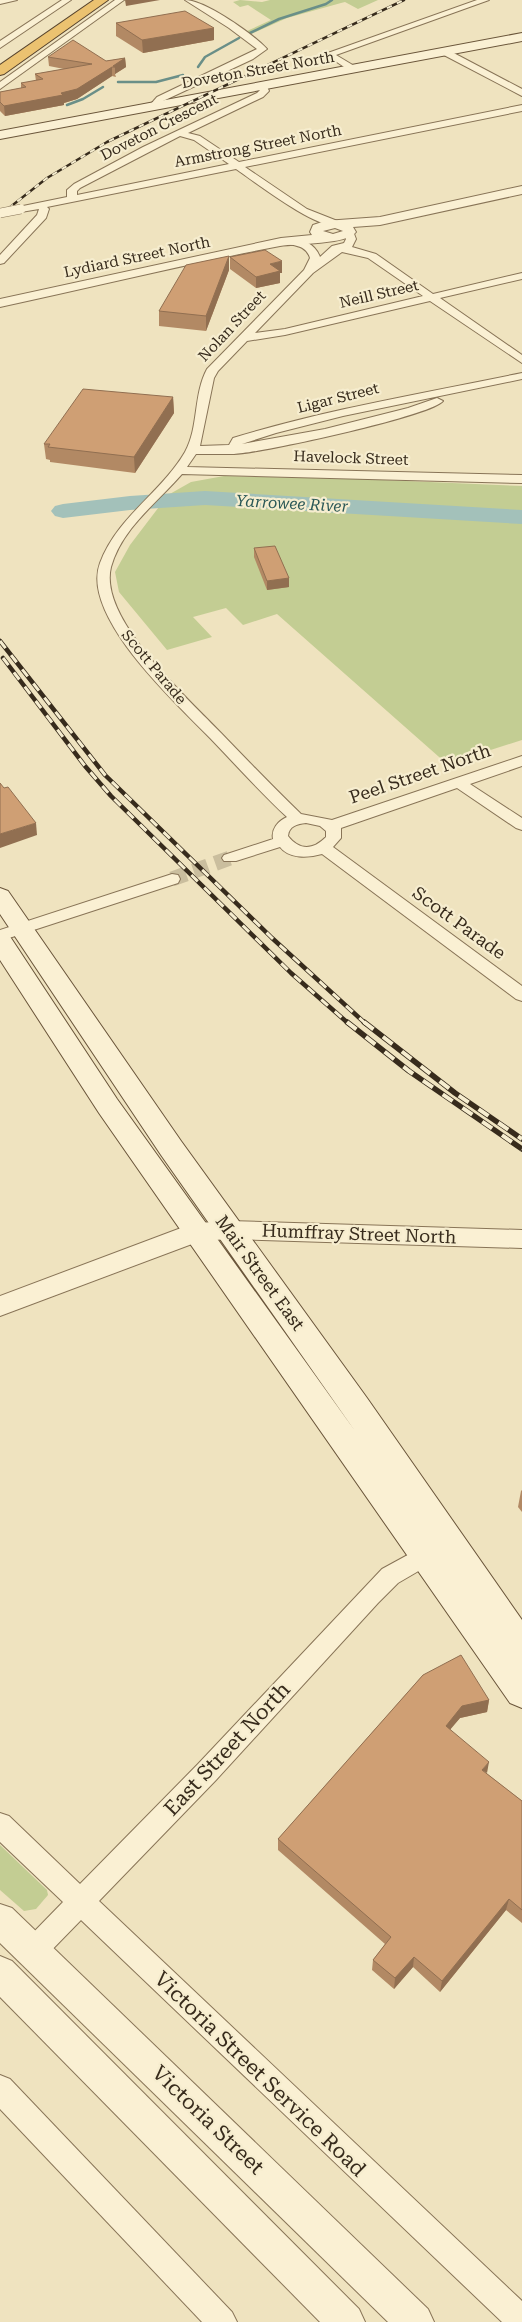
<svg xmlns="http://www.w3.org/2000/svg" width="522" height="2322" font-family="'Roboto Serif',serif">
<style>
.green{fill:#c3cd93}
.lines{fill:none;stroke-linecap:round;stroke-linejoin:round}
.stream{stroke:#6a8f88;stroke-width:2.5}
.river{fill:#a3c1ba;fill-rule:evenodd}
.minor-tunnel{stroke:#cabe9e;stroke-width:15;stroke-dasharray:15 8;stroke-linecap:butt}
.minor-casing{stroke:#887457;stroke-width:2}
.tertiary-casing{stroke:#887457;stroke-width:2}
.secondary-casing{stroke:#6a553a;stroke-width:2}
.trunk-casing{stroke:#56422c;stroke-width:2}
.minor{fill:#faf0d3;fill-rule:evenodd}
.tertiary{fill:#faf0d3;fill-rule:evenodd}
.secondary{fill:#faf0d3;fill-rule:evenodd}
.trunk{fill:#ebc270;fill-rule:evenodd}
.rail-far2-casing{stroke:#372b1c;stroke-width:2.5}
.rail-far1-casing{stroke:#372b1c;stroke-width:4.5}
.rail-casing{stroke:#372b1c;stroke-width:5.5}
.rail-far2{stroke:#f6edcf;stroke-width:2;stroke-dasharray:5.5;stroke-linecap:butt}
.rail-far1{stroke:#f6edcf;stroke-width:3;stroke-dasharray:9;stroke-linecap:butt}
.rail{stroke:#f6edcf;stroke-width:4;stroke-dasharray:12;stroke-linecap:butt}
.minor-bridge-casing{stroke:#887457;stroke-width:10;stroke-linecap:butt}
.minor-bridge{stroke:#faf0d3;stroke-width:9}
.wall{fill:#b28964}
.shaded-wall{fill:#916f51}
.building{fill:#cf9f74;stroke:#916f51}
.labels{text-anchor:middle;stroke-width:4.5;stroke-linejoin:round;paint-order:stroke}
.far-street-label{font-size:15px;fill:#372b1c;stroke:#f6edcf}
.far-water-label{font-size:16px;font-style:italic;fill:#2b5857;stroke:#f6edcf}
.street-label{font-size:18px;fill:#372b1c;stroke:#f6edcf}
.near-street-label{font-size:21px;fill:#372b1c;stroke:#f6edcf}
</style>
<rect width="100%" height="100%" fill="#efe3bf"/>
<!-- green -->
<g class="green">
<polygon points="240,0 262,2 270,0 378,0 358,9 345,2 341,3 287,18 251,34 247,31 271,20 248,5 240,7 233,2"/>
<polygon points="224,476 360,479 522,486 522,740 447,764 277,614 243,625 226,608 193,617 212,637 167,650 119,592 115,572 130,545 168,495 191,482"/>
<polygon points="0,1845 47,1890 48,1895 36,1909 24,1911 0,1890"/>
</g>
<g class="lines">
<!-- stream -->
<g class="stream">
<polyline points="250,33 279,19 326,4 332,0"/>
<polyline points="198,67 205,57 239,38"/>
<polyline points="118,82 156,82 183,75"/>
<polyline points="67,105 83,99 103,87"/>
</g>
<!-- river -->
<polygon class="river" points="205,491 522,510 522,524 205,505 130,510 63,518 55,516 51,511 55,506 63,504 130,496"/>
<!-- minor-tunnel -->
<polyline class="minor-tunnel" points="172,879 230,858"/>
<defs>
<g id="minor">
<polygon points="0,0 17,0 0,4"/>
<polygon points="62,0 71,0 0,48 0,41"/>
<polygon points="115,0 124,0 0,89 0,82"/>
<path d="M 185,0 C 205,0 253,34 267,49 L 253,59 L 163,101 L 157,107 L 151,107 L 150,105 L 157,97 L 257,49 L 229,28 Z"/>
<polygon points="477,0 489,0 336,55 356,67 356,71 350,71 325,54"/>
<polygon points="442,50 448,50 522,89 522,96 442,54"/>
<path d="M 263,83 L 266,84 L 269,91 L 263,97 L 188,133 L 200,136 L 239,162 L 522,105 L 522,111 L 245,167 L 307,209 L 340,222 L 340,226 C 318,231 255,182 236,169 L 47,207 L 49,209 L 46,218 L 4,263 L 0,264 L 0,255 L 37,215 L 39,209 L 21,212 L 16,209 L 18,207 L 67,197 L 67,190 L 74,184 L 143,147 L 257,93 L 260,90 L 259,86 ZM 180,136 L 194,140 L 229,164 L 77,195 L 77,191 L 80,188 Z"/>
<path d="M 349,230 L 353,231 L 356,239 L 352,247 L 376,254 L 433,294 L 522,273 L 522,279 L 440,298 L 522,355 L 522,363 L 430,301 L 285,335 L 247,341 L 218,371 L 214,378 L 200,446 L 229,445 L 233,438 C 328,409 425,393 522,373 L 522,379 L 343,416 L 276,433 L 242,444 L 325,429 L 408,408 L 437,398 L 443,401 C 430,416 261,453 234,454 C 222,454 209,454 196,454 L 187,467 L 522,475 L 522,483 L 182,474 C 157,503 122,528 111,567 C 98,619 188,698 221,733 C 247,760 273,787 301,814 L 332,820 L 522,756 L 522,766 L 470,784 L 522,818 L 522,830 L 516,828 L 457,788 L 341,828 L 341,838 L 333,847 L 522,986 L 522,1001 L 516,999 L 322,854 C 308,858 289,859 280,847 L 236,861 L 224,861 L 222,858 L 224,855 L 273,839 C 271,829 278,821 287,817 C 260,792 236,765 210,738 C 176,703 80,616 100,563 C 117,517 161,493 185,452 C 199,427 193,395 207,369 L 304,270 L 310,258 C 306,245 295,246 284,243 L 284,239 C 299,236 315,243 320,257 L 332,246 L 344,243 L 346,239 L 344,233 ZM 342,252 L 368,258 L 423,296 L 285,329 L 255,333 L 313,273 ZM 306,823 L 320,826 L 326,831 L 326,837 C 313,850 300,851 288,836 C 289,826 297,824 306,823 Z"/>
<polygon points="172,874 178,875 180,879 178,883 0,941 0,930"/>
<polygon points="426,1545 434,1548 437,1555 434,1562 398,1583 378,1603 216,1780 99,1901 522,2301 522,2322 502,2322 81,1920 42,1960 33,1964 24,1960 20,1951 24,1942 63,1902 0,1842 0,1813 9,1816 80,1884 198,1764 382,1569"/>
<polygon points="0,2075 10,2079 232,2312 237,2322 202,2322 0,2109"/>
</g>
<g id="tertiary">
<path d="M 522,186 L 522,194 L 380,225 L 353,227 L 356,232 C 347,245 297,243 280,246 C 186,264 93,287 0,307 L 0,299 L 281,238 L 312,235 L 310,232 L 313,225 L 325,221 L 380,217 ZM 335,228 L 343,231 L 333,234 L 323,231 Z"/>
<polygon points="229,1221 522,1230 522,1248 229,1239 200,1241 0,1316 0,1296 189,1225 198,1223"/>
<polygon points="0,1904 12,1908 428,2309 434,2322 388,2322 0,1943"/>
<polygon points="0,1956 12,1961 359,2309 365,2322 320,2322 0,1997"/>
</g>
<g id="secondary">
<polygon points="522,33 522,41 0,139 0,131"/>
<polygon points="0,888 8,891 181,1141 367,1398 522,1620 522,1708 510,1703 99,1113 0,960 0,933 9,935 117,1099 355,1431 161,1155 0,914"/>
</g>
<polygon id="trunk" points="94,0 108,0 4,74 0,75 0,65"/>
</defs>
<!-- minor casing -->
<use href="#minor" class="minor-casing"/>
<!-- tertiary casing -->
<use href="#tertiary" class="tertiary-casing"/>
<!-- secondary casing -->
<use href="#secondary" class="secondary-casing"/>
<!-- trunk casing -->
<use href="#trunk" class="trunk-casing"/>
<!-- minor -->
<use href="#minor" class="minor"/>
<!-- tertiary -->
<use href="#tertiary" class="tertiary"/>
<!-- secondary -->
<use href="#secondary" class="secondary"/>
<!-- trunk -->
<use href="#trunk" class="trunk"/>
<defs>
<polyline id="rail-far2" points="0,215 47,178 107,142 404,0"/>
<g id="rail-far1">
<polyline points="0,641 105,775 272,938 366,1024"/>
<polyline points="3,658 85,766 111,796 291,973 349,1024"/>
</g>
<g id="rail">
<polyline points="347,1022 409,1071 522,1149"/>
<polyline points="364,1022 455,1093 522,1139"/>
</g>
</defs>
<!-- rail-far2 casing -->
<use href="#rail-far2" class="rail-far2-casing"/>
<!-- rail-far1 casing -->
<use href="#rail-far1" class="rail-far1-casing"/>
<!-- rail casing -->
<use href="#rail" class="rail-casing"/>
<!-- rail-far2 -->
<use href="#rail-far2" class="rail-far2"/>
<!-- rail-far1 -->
<use href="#rail-far1" class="rail-far1"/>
<!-- rail -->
<use href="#rail" class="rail"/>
<defs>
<polyline id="minor-bridge" points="0,213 21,209"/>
</defs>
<!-- minor-bridge casing -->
<use href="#minor-bridge" class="minor-bridge-casing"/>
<!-- minor-bridge -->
<use href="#minor-bridge" class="minor-bridge"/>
</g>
<!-- wall -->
<g class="wall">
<polygon points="153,16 214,28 214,40 143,53 116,36 116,23 153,17"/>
<polygon points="48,57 106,61 125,58 126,67 115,74 116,77 112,76 77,99 64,103 64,105 5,116 0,111 0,92 21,88 21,83 36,81 35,74 64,69 49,66"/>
<polygon points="229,256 229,270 206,331 159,326 159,311"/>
<polygon points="230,257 282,273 280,273 280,283 256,288 230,269"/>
<polygon points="173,397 174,413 135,473 50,462 50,460 46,459 44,444"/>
<polygon points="254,548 289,578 289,587 267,590 254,557"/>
<polygon points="522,1490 522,1512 518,1507 521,1491"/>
<polygon points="423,1675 489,1700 487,1712 460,1718 450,1729 486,1773 522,1801 522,1923 506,1910 440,1992 413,1967 394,1989 372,1970 373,1960 385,1944 278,1850 278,1839"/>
</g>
<!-- shaded-wall -->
<g class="shaded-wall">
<polygon points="125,0 160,0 126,6"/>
<polygon points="214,28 214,40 143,53 142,40"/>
<polygon points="125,58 126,67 115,74 115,67 113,66"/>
<polygon points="112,67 112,76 77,99 64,103 64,105 5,116 4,106 61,93"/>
<polygon points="229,256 229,270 206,331 206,316"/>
<polygon points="282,261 282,273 280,273 280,283 256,288 256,277 270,264"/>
<polygon points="173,397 174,413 135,473 134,457"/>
<polygon points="289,578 289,587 267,590 267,581"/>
<polygon points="36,823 37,835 0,848 0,834"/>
<polygon points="489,1700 487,1712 460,1718 444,1737 446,1726 462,1706"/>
<polygon points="489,1762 487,1773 482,1770"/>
<polygon points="509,1899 506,1910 440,1992 442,1981"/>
<polygon points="414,1957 413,1967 394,1989 395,1978"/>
</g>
<!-- building -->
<g class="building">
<polygon points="185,11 214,28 142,40 116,23"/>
<polygon points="73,40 106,61 125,58 113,66 115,67 112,67 77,89 61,93 63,95 4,106 0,102 0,92 26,87 21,83 43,79 35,74 92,64 48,57"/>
<polygon points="265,250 282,261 270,264 280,271 256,277 230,257"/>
<polygon points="229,256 206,316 159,311 186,265"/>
<polygon points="83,389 173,397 134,457 48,447 50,444 44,444"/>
<polygon points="275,546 289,578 267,581 254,548"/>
<polygon points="0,783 4,788 8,787 36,823 0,834"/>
<polygon points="461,1655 489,1700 462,1706 446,1726 489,1762 482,1770 522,1801 522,1910 509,1899 442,1981 414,1957 395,1978 373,1960 391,1937 278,1839 423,1675"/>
</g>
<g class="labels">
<!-- far-street labels -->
<g class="far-street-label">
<text transform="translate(258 70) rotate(-10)" y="5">Doveton Street North</text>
<text transform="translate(159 127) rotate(-27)" y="5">Doveton Crescent</text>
<text transform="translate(258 146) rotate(-11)" y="5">Armstrong Street North</text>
<text transform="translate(137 257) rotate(-12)" y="5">Lydiard Street North</text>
<text transform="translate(379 294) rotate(-13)" y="5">Neill Street</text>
<text transform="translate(232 326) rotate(-47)" y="5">Nolan Street</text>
<text transform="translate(338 398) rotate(-14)" y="5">Ligar Street</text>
<text transform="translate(351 458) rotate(2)" y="5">Havelock Street</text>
<text transform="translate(154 667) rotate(50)" y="5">Scott Parade</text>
</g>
<!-- far-water labels -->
<g class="far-water-label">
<text transform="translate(292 503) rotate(3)" y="6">Yarrowee River</text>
</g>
<!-- street labels -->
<g class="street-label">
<text transform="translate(420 774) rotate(-19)" y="6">Peel Street North</text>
<text transform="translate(459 923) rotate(36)" y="6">Scott Parade</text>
<text transform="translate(359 1234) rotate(2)" y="6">Humffray Street North</text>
<text transform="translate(260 1273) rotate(54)" y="6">Mair Street East</text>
</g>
<!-- near-street labels -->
<g class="near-street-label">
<text transform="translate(227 1749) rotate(-47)" y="7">East Street North</text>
<text transform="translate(260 2074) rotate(44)" y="7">Victoria Street Service Road</text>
<text transform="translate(208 2120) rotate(44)" y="7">Victoria Street</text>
</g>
</g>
</svg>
